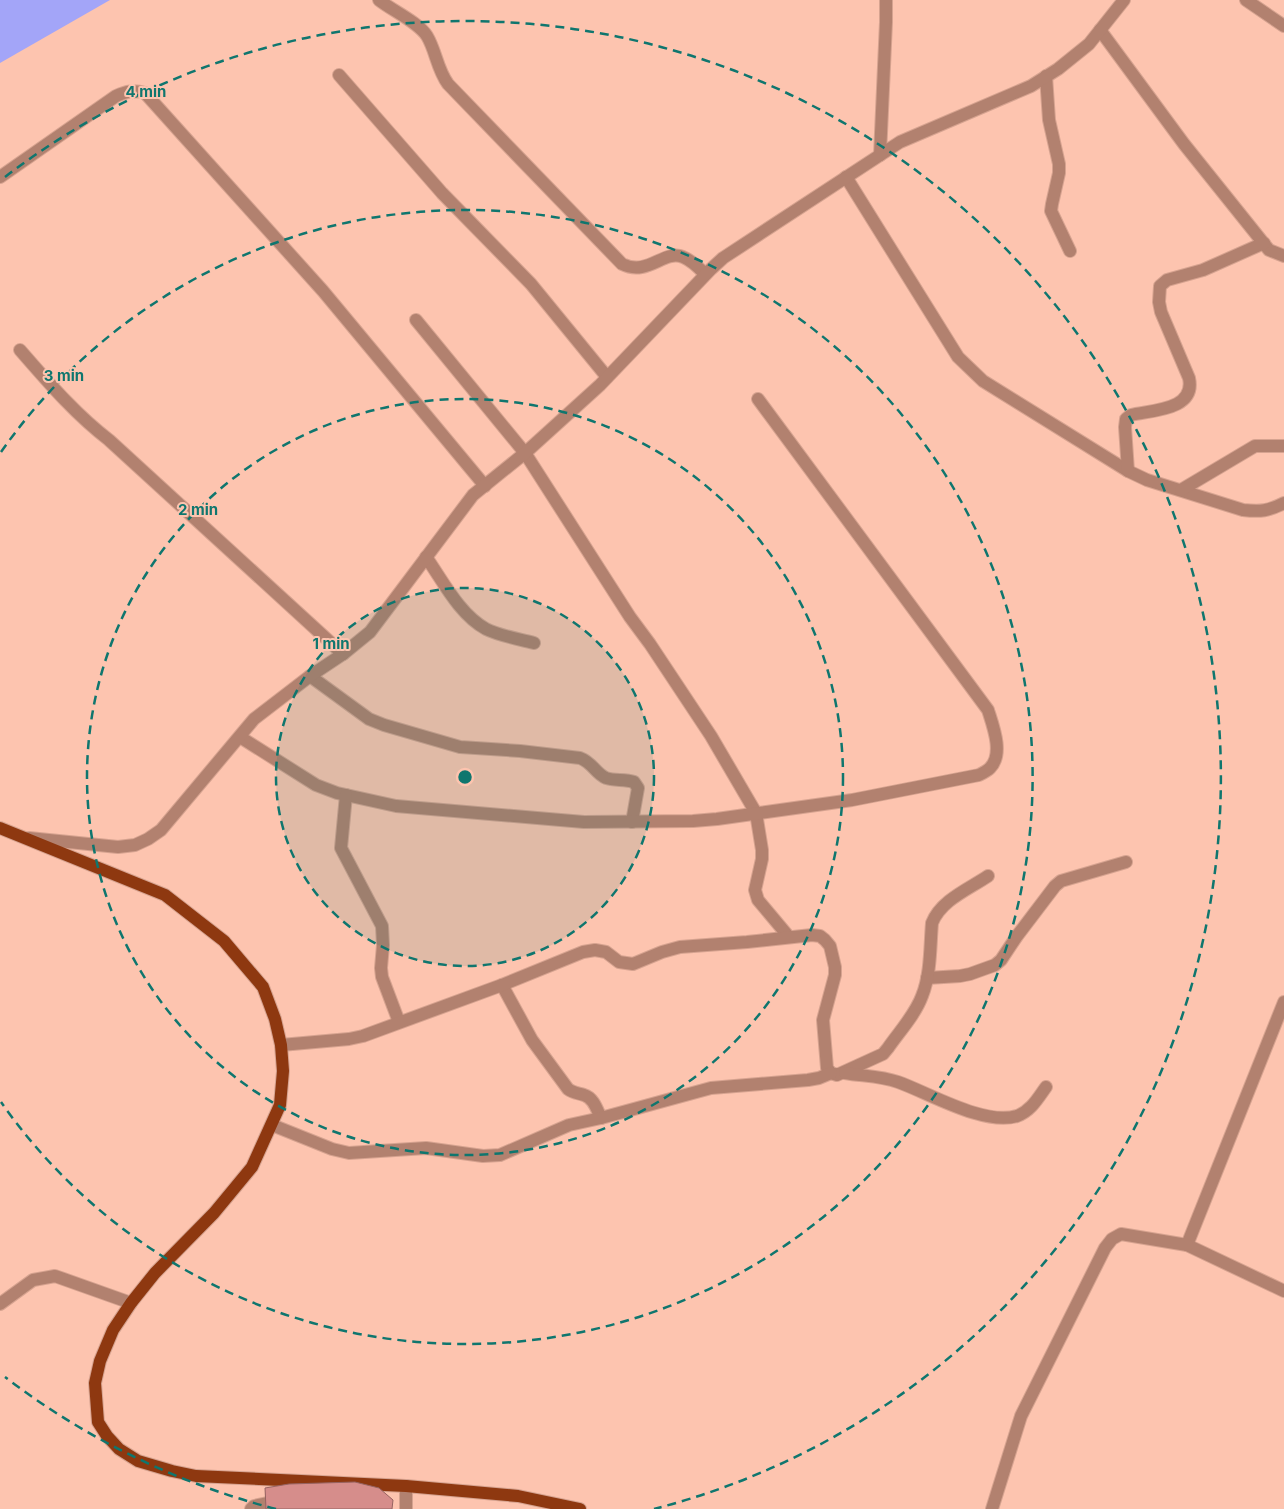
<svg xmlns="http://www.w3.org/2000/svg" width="1284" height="1509" font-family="Inter,sans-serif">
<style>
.water{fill:#a3a5f8}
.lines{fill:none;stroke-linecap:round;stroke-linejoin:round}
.minor-casing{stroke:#d6a390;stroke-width:14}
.major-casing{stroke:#d6a390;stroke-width:14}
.minor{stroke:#b2816f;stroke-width:12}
.major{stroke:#8e3810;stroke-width:12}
.wall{fill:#b87978}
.building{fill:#d68d8b;stroke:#966361}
.ring{fill:none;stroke:#0f766e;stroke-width:2.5;stroke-dasharray:9 6}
.centre{fill:#0f766e;stroke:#fdc4af;stroke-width:2.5}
.ring-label{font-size:15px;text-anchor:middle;font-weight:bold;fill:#0f766e;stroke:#fdc4af;stroke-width:4;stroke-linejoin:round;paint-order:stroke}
</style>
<rect width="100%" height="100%" fill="#fdc4af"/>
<!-- water -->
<polygon class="water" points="0,0 110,0 0,63"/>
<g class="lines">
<defs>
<g id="minor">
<path d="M 379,0 C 393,11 418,22 427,36 C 436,51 437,69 448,84 L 622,264 C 648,277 664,249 683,257 C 691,260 699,268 705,274"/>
<polyline points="1246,0 1284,26"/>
<polyline points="1100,30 1184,144 1269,250 1284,256"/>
<polyline points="339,75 442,193 531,284 607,377"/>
<polyline points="1046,76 1049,120 1059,164 1059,173 1052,204 1051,211 1070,251"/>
<polyline points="880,155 886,22 886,0"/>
<path d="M 0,177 L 116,96 C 127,91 134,90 145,93 L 323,291 L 485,486"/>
<path d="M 846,177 L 958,357 L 983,381 L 1128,471 L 1147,480 L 1243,510 C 1261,512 1268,511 1284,503"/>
<polyline points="416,320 525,453 630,617 650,644 711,736 756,813 762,850 762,859 755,890 758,900 789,937"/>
<path d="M 20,350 C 48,382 75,414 109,440 L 343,654"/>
<path d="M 1128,471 L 1125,427 L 1126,419 L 1131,415 C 1153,410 1196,410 1189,378 L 1161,312 L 1159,302 L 1160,286 L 1167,280 L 1203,270 L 1264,243"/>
<polyline points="1181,490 1255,446 1284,446"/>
<path d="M 426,557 C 443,581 459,614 486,629 C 500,636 519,639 534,643"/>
<path d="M 310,676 L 369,719 L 384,725 L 460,747 L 520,751 L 580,758 C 593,763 595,773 606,778 C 614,781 625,779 634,782 L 638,788 L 632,822"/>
<path d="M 240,737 L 316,785 L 337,793 L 396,806 L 584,822 L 693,821 L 717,819 L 852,800 L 979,775 C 983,773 987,771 990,768 C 1004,754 993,726 988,710 L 758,399"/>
<polyline points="346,795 341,848 382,926 383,945 381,968 382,977 399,1022"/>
<polyline points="29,838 118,847 135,845 148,839 161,830 254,719 310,676 343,654 370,632 473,495 525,453 600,385 711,269 723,258 900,142 1031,86 1058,69 1089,44 1124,0"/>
<polyline points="927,978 960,976 970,974 995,965 1001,960 1017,936 1055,886 1061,881 1126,862"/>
<path d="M 502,985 L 532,1040 L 568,1089 C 573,1093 578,1093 584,1095 C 594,1098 597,1110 601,1118"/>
<polyline points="1284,1002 1187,1245 1284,1291"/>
<path d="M 281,1045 L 349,1039 L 363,1036 L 502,985 L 583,952 L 595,950 L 606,952 L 619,962 L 633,964 L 662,952 L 680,947 L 747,942 L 812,935 L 820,936 L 825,940 L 830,946 L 835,967 L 835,975 L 823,1020 L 827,1068 L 831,1073 L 837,1075 L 883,1054 L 888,1048 C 899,1032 915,1015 922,996 C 931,974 930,946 932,923 C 941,900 969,889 988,876"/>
<path d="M 845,1073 C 862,1076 881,1076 898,1082 C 929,1093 984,1126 1017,1116 C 1031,1111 1038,1098 1046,1087"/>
<polyline points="272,1125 332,1149 349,1153 426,1148 483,1156 500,1155 569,1125 601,1118 711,1088 808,1080 819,1078 831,1073"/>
<polyline points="0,1304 33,1280 55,1276 131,1303"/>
<polyline points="251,1509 254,1506 282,1500"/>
<polyline points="406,1509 406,1486"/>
<polyline points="992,1509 1021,1416 1105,1248 1112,1239 1121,1234 1187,1245"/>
</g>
<polyline id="major" points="0,828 165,895 224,941 263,987 275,1019 281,1045 283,1071 280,1105 252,1167 214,1213 155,1273 131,1303 113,1330 100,1361 95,1383 98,1422 107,1436 119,1449 138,1461 172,1471 196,1476 406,1486 518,1496 580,1509"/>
</defs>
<!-- minor casing -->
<use href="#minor" class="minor-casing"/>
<!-- major casing -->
<use href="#major" class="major-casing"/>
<!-- minor -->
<use href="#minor" class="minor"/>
<!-- major -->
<use href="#major" class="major"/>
</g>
<!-- wall -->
<polygon class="wall" points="265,1488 393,1509 265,1509"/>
<!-- building -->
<polygon class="building" points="355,1482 379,1488 393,1500 392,1509 266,1509 265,1488 289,1484"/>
<!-- distance rings -->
<circle cx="465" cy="777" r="189" fill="#0f766e" fill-opacity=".12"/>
<g class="ring">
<circle cx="465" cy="777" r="189"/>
<circle cx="465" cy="777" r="378"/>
<path d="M1 452A567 567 0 1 1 1 1102"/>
<path d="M276 1509A756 756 0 0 1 5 1377M5 177A756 756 0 1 1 654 1509"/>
</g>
<circle cx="465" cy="777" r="8" class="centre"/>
<g class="ring-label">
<text x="146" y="97">4 min</text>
<text x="64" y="381">3 min</text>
<text x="198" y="515">2 min</text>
<text x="331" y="649">1 min</text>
</g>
</svg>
